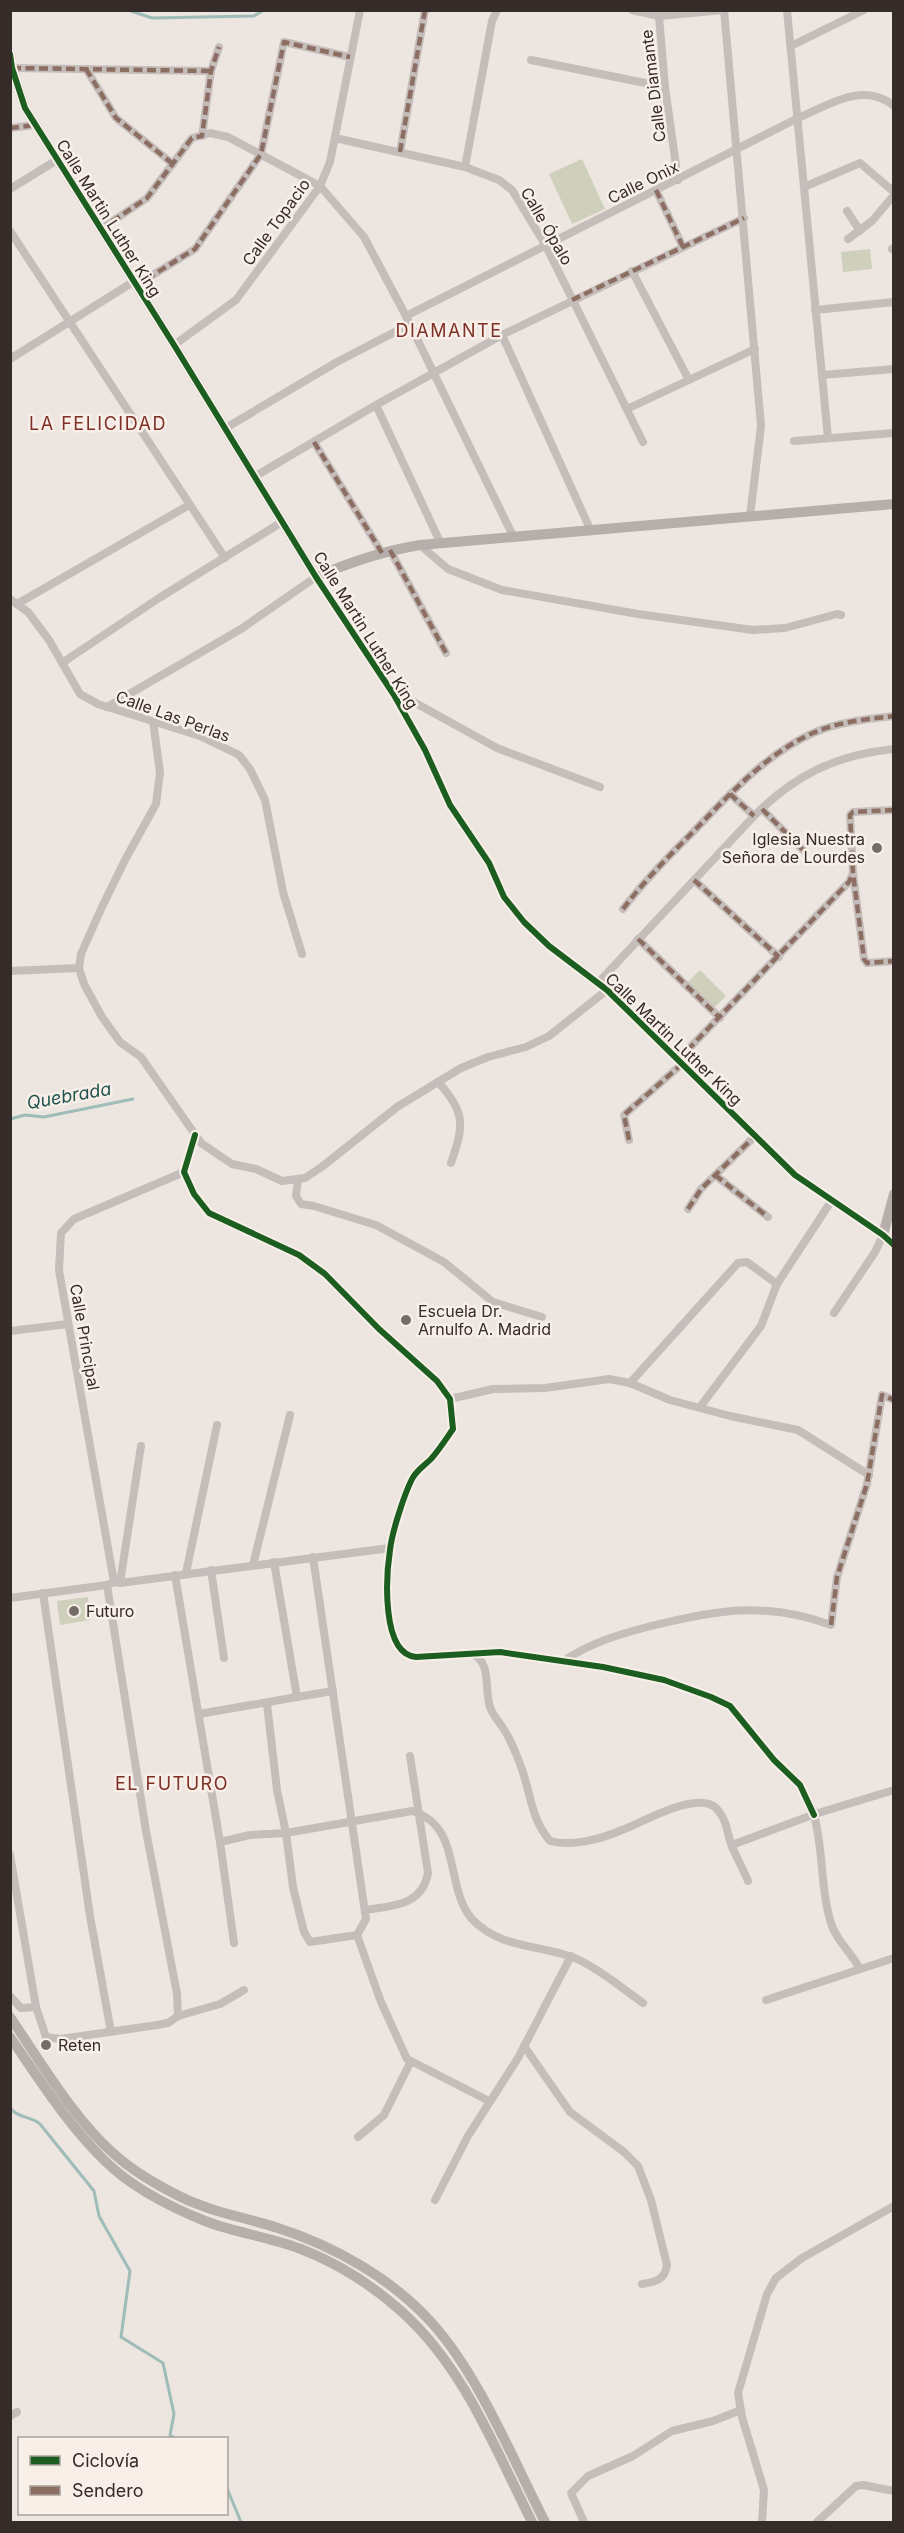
<svg xmlns="http://www.w3.org/2000/svg" width="904" height="2533" font-family="Inter,sans-serif">
<style>
.green{fill:#cfd0bb}
.lines{fill:none;stroke-linecap:round;stroke-linejoin:round}
.stream{stroke:#9ebcb8;stroke-width:3}
.street{stroke:#c4bdba;stroke-width:8}
.secondary{stroke:#b5aeaa;stroke-width:10}
.quiet{stroke:#8d6e63;stroke-width:4.5;stroke-dasharray:9 4.5;stroke-linecap:butt}
.cycleway-casing{stroke:#f8efe8;stroke-width:10}
.cycleway{stroke:#1b5e20;stroke-width:6}
.poi-dot{fill:#756c68;stroke:#f8efe8;stroke-width:2}
.labels{text-anchor:middle;stroke-width:5;stroke-linejoin:round;paint-order:stroke}
.street-label{font-size:16px;fill:#352b28;stroke:#f8efe8}
.poi-label{font-size:16px;fill:#352b28;stroke:#f8efe8;text-anchor:start}
.neighbourhood-label{font-size:18px;letter-spacing:1.5px;fill:#7e3027;stroke:#f8efe8}
.water-label{font-size:18px;font-style:italic;fill:#215450;stroke:#f8efe8}
</style>
<rect width="100%" height="100%" fill="#ece5e0"/>
<!-- green -->
<g class="green">
<polygon points="582,159 605,209 572,224 549,174"/>
<polygon points="870,249 872,269 843,272 841,252"/>
<polygon points="700,970 726,996 713,1009 687,983"/>
<polygon points="88,1597 90,1620 60,1625 57,1601"/>
</g>
<g class="lines">
<!-- stream -->
<g class="stream">
<polyline points="128,10 152,18 254,16 264,10"/>
<polyline points="10,1119 25,1115 44,1117 133,1099"/>
<path d="M 10,2108 C 19,2119 31,2116 40,2124 L 94,2191 L 99,2216 L 130,2271 L 121,2337 L 163,2363 L 174,2414 L 170,2435 L 175,2438"/>
<polyline points="226,2486 241,2522"/>
</g>
<!-- street -->
<g class="street">
<polyline points="632,10 659,16 665,87 678,180"/>
<polyline points="724,10 761,426 750,516"/>
<polyline points="787,10 828,438"/>
<polyline points="659,16 723,10"/>
<polyline points="791,46 864,10"/>
<polyline points="531,60 665,87"/>
<polyline points="10,68 211,71"/>
<polyline points="86,69 116,118 173,164"/>
<polyline points="10,128 35,125"/>
<polyline points="202,136 211,71 219,47"/>
<polyline points="335,138 465,167 499,180 512,190 546,246 643,442"/>
<polyline points="400,152 425,10"/>
<polyline points="465,167 492,21 497,10"/>
<polyline points="804,187 860,163 894,192"/>
<polyline points="10,189 57,160"/>
<polyline points="656,190 683,247"/>
<polyline points="847,211 860,231"/>
<polyline points="101,229 147,198 192,138 210,133 228,137 320,186 364,237 406,316 514,538"/>
<polyline points="10,231 225,558"/>
<polyline points="848,239 872,221 894,195"/>
<polyline points="892,249 894,249"/>
<polyline points="632,271 689,380"/>
<polyline points="135,286 195,249 261,154 284,42 350,57"/>
<polyline points="815,310 894,302"/>
<path d="M 406,316 L 798,118 C 829,105 863,81 894,106"/>
<polyline points="502,335 591,531"/>
<polyline points="174,345 236,300 320,186 330,162 360,10"/>
<polyline points="10,359 133,282"/>
<polyline points="822,375 894,369"/>
<polyline points="376,405 441,544"/>
<polyline points="627,409 755,349"/>
<polyline points="224,429 337,362 410,324"/>
<polyline points="794,441 894,433"/>
<polyline points="314,442 382,553"/>
<polyline points="254,477 376,405 502,335 744,218"/>
<polyline points="420,545 448,569 502,590 638,614 753,630 785,628 837,614 841,615"/>
<polyline points="390,550 446,653"/>
<polyline points="10,599 28,612 49,640 80,694 98,704 200,736 239,755 250,769 265,800 283,892 302,954"/>
<polyline points="17,604 189,505"/>
<polyline points="62,663 159,598 282,522"/>
<polyline points="394,695 401,695 497,748 600,787"/>
<polyline points="107,707 241,629 316,577 394,695 425,750 450,805 489,863 504,897 524,922 549,946 607,990 795,1175 883,1235 875,1252 834,1313"/>
<polyline points="153,721 160,773 156,804 125,860 101,909 81,954 79,968 84,984 102,1017 120,1042 141,1057 201,1143 232,1164 256,1169 282,1181 305,1178 323,1166 397,1107 461,1068 488,1057 526,1047 549,1036 607,990"/>
<polyline points="730,794 754,816"/>
<polyline points="762,809 803,850"/>
<polyline points="894,810 853,812 850,815 853,873 864,959 867,963 894,961"/>
<polyline points="694,880 779,957"/>
<path d="M 623,909 C 644,881 669,856 694,831 C 729,795 766,754 813,733 C 838,722 867,719 894,716"/>
<polyline points="638,939 720,1018"/>
<polyline points="10,971 79,968"/>
<path d="M 598,983 L 754,816 C 795,775 835,755 894,749"/>
<polyline points="678,1060 849,882 853,873"/>
<path d="M 438,1082 C 466,1112 464,1126 451,1163"/>
<path d="M 195,1135 L 184,1172 L 194,1194 L 209,1213 L 299,1255 L 325,1274 L 379,1329 L 437,1381 L 450,1399 L 453,1429 C 446,1439 439,1450 431,1459 C 425,1465 416,1471 412,1479 C 404,1495 392,1532 390,1550 C 386,1576 381,1654 416,1657 L 500,1652 L 603,1667 L 664,1680 L 711,1697 L 730,1706 L 743,1721 L 774,1760 L 800,1785 L 815,1814"/>
<polyline points="629,1140 624,1115 682,1064"/>
<polyline points="715,1175 768,1217"/>
<polyline points="298,1179 296,1196 301,1204 314,1206 376,1225 444,1262 493,1302 542,1317"/>
<polyline points="688,1209 701,1189 754,1137"/>
<polyline points="10,1331 68,1324"/>
<polyline points="630,1383 738,1263 747,1262 777,1284"/>
<polyline points="450,1399 493,1389 545,1388 609,1379 630,1383 670,1400 730,1416 798,1430 869,1475"/>
<polyline points="700,1407 761,1326 777,1284 832,1200"/>
<polyline points="274,1562 297,1697 333,1691"/>
<polyline points="253,1565 290,1415"/>
<polyline points="211,1570 224,1658"/>
<polyline points="186,1573 217,1425"/>
<polyline points="175,1575 220,1842 234,1943"/>
<polyline points="114,1582 59,1270 61,1233 74,1219 184,1172"/>
<polyline points="120,1583 141,1446"/>
<polyline points="107,1585 146,1831 177,1994 178,2016"/>
<polyline points="43,1593 90,1916 111,2032"/>
<polyline points="10,1598 107,1585 114,1582 120,1583 390,1548"/>
<path d="M 472,1654 C 492,1662 484,1689 490,1707 C 493,1716 500,1723 505,1731 C 511,1741 516,1753 520,1764 C 531,1791 530,1818 550,1841 C 572,1847 601,1839 622,1830 C 642,1823 698,1789 717,1809 C 727,1820 727,1833 732,1847 C 737,1858 743,1869 748,1881"/>
<path d="M 562,1662 C 589,1643 620,1634 651,1626 C 716,1610 765,1601 831,1625 L 837,1577 L 867,1484 L 882,1395 L 894,1400"/>
<polyline points="267,1704 277,1790 286,1833 293,1887 304,1932 310,1942 357,1935 366,1919 313,1557"/>
<polyline points="199,1714 297,1697"/>
<path d="M 814,1815 C 824,1851 820,1891 832,1926 C 838,1942 852,1954 860,1969"/>
<path d="M 220,1842 L 250,1835 L 286,1833 L 412,1811 C 463,1826 444,1887 472,1919 C 498,1947 536,1945 569,1956 C 592,1963 623,1989 643,2003"/>
<polyline points="732,1845 815,1814 894,1790"/>
<polyline points="10,1855 36,2007 46,2037 61,2039 157,2025 168,2023 178,2016 220,2004 244,1990"/>
<path d="M 365,1910 C 392,1906 422,1906 428,1873 L 410,1756"/>
<polyline points="357,1935 381,2002 407,2059 489,2101"/>
<polyline points="10,1996 21,2008 36,2007"/>
<polyline points="766,2000 894,1958"/>
<path d="M 524,2046 L 570,2112 L 624,2152 L 638,2166 L 651,2200 L 667,2265 C 665,2280 655,2282 642,2284"/>
<polyline points="358,2137 384,2115 411,2061"/>
<polyline points="435,2200 468,2136 518,2058 571,1956"/>
<polyline points="10,2416 17,2412"/>
<polyline points="584,2522 571,2493 588,2476 633,2456 672,2431 713,2421 741,2410"/>
<polyline points="762,2522 764,2490 742,2417 738,2393 767,2294 776,2278 802,2258 894,2206"/>
<polyline points="817,2522 856,2486 863,2485 894,2491"/>
</g>
<!-- secondary -->
<g class="secondary">
<path d="M 10,54 L 12,68 L 25,108 L 174,345 L 316,577 C 350,562 383,551 420,545 L 894,504"/>
<polyline points="894,1194 883,1235 894,1245"/>
<path d="M 10,2017 C 40,2061 74,2119 114,2154 C 133,2171 157,2185 179,2196 C 211,2212 244,2217 278,2228 C 334,2246 391,2278 431,2322 C 479,2375 512,2458 545,2522"/>
<path d="M 10,2037 C 40,2080 67,2124 104,2160 C 131,2187 170,2207 205,2221 C 236,2233 270,2237 301,2249 C 337,2263 372,2285 401,2311 C 464,2367 495,2449 532,2522"/>
</g>
<!-- quiet -->
<g class="quiet">
<polyline points="12,68 211,71"/>
<polyline points="86,69 116,118 173,164"/>
<polyline points="10,128 35,125"/>
<polyline points="400,152 425,10"/>
<polyline points="656,190 683,247"/>
<polyline points="101,229 147,198 192,138 202,136 211,71 219,47"/>
<polyline points="135,286 195,249 261,154 284,42 350,57"/>
<polyline points="572,300 744,218"/>
<polyline points="314,442 382,553"/>
<polyline points="390,550 446,653"/>
<polyline points="730,794 754,816"/>
<polyline points="762,809 803,850"/>
<polyline points="894,810 853,812 850,815 853,873 864,959 867,963 894,961"/>
<polyline points="694,880 779,957"/>
<path d="M 623,909 C 644,881 669,856 694,831 C 729,795 766,754 813,733 C 838,722 867,719 894,716"/>
<polyline points="638,939 720,1018"/>
<polyline points="678,1060 849,882 853,873"/>
<polyline points="629,1140 624,1115 682,1064"/>
<polyline points="715,1175 768,1217"/>
<polyline points="688,1209 701,1189 754,1137"/>
<polyline points="831,1625 837,1577 867,1484 882,1395 894,1400"/>
</g>
<defs>
<g id="cycleway">
<polyline points="10,54 12,68 25,108 174,345 316,577 394,695 425,750 450,805 489,863 504,897 524,922 549,946 607,990 795,1175 883,1235 894,1245"/>
<path d="M 195,1135 L 184,1172 L 194,1194 L 209,1213 L 299,1255 L 325,1274 L 379,1329 L 437,1381 L 450,1399 L 453,1429 C 446,1439 439,1450 431,1459 C 425,1465 416,1471 412,1479 C 404,1495 392,1532 390,1550 C 386,1576 381,1654 416,1657 L 500,1652 L 603,1667 L 664,1680 L 711,1697 L 730,1706 L 774,1760 L 800,1785 L 814,1815"/>
</g>
</defs>
<!-- cycleway casing -->
<use href="#cycleway" class="cycleway-casing"/>
<!-- cycleway -->
<use href="#cycleway" class="cycleway"/>
</g>
<!-- markers -->
<g class="poi-dot">
<circle cx="877" cy="848" r="6"/>
<circle cx="406" cy="1320" r="6"/>
<circle cx="74" cy="1611" r="6"/>
<circle cx="46" cy="2045" r="6"/>
</g>
<g class="labels">
<!-- street labels -->
<g class="street-label">
<text transform="translate(653 86) rotate(-97)" y="6">Calle Diamante</text>
<text transform="translate(643 182) rotate(-26)" y="6">Calle Onix</text>
<text transform="translate(109 218) rotate(58)" y="6">Calle Martin Luther King</text>
<text transform="translate(276 222) rotate(-54)" y="6">Calle Topacio</text>
<text transform="translate(547 226) rotate(60)" y="6">Calle Ópalo</text>
<text transform="translate(366 630) rotate(58)" y="6">Calle Martin Luther King</text>
<text transform="translate(173 716) rotate(20)" y="6">Calle Las Perlas</text>
<text transform="translate(674 1039) rotate(44)" y="6">Calle Martin Luther King</text>
<text transform="translate(85 1337) rotate(80)" y="6">Calle Principal</text>
</g>
<!-- poi labels -->
<g class="poi-label">
<text x="865" y="845" text-anchor="end">Iglesia Nuestra<tspan x="865" dy="18">Señora de Lourdes</tspan></text>
<text x="418" y="1317">Escuela Dr.<tspan x="418" dy="18">Arnulfo A. Madrid</tspan></text>
<text x="86" y="1617">Futuro</text>
<text x="58" y="2051">Reten</text>
</g>
<!-- neighbourhood labels -->
<g class="neighbourhood-label">
<text x="449" y="337">DIAMANTE</text>
<text x="98" y="430">LA FELICIDAD</text>
<text x="172" y="1790">EL FUTURO</text>
</g>
<!-- water labels -->
<g class="water-label">
<text transform="translate(69 1096) rotate(-10)" y="6">Quebrada</text>
</g>
</g>
<!-- border -->
<rect width="904" height="2533" fill="none" stroke="#352b28" stroke-width="24"/>
<!-- legend -->
<rect x="18" y="2437" width="210" height="78" fill="#f8efe8" stroke="#aaa19b" stroke-width="1.5"/>
<rect x="30" y="2456" width="30" height="9" fill="#1b5e20" stroke="#aaa19b" stroke-width="1.5"/>
<text x="72" y="2467" font-size="18" fill="#352b28">Ciclovía</text>
<rect x="30" y="2486" width="30" height="9" fill="#8d6e63" stroke="#aaa19b" stroke-width="1.5"/>
<text x="72" y="2497" font-size="18" fill="#352b28">Sendero</text>
</svg>
